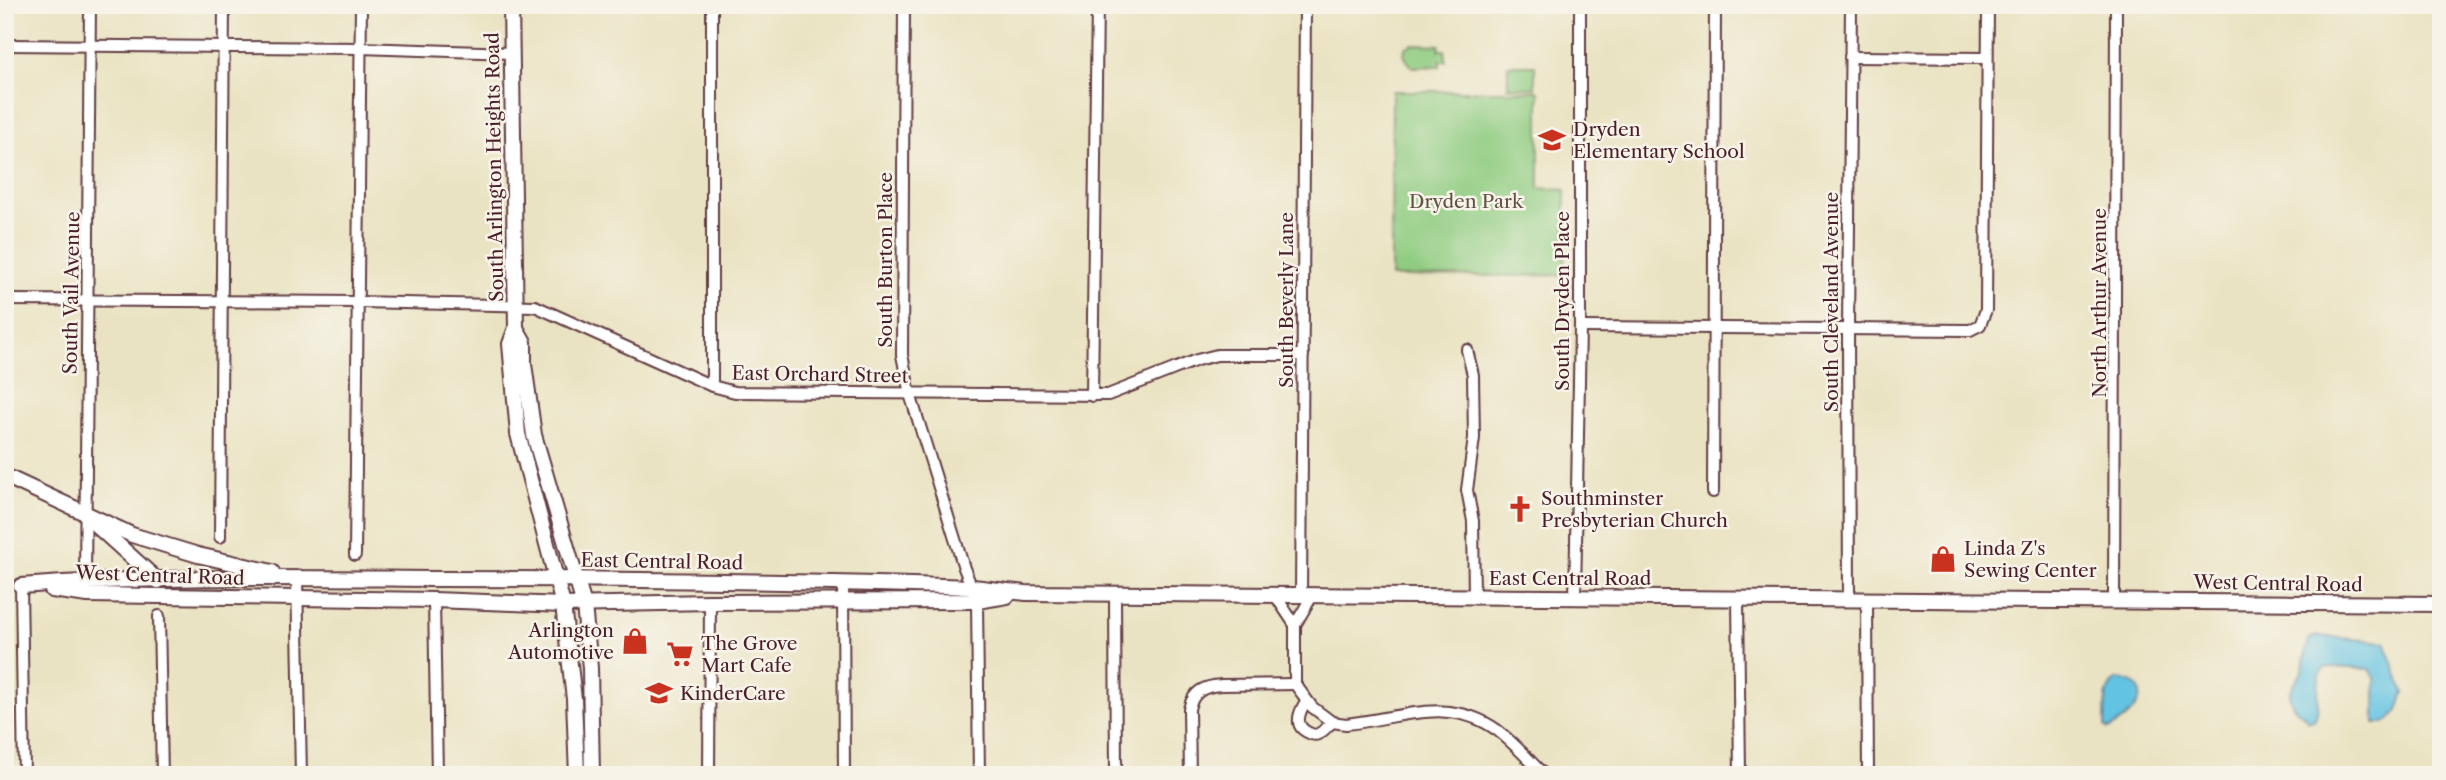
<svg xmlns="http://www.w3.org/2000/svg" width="2446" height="780" font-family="'Libre Caslon Text',serif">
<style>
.green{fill:#8fcc81;stroke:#6c7656;stroke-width:2}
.water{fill:#64c3e2;stroke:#577186;stroke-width:2}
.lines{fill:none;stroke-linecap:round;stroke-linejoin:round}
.minor-casing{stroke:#623c42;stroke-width:14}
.major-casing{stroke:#623c42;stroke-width:18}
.minor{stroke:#fff;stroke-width:10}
.major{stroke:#fff;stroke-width:14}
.labels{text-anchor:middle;stroke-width:5;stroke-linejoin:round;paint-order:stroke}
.poi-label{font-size:19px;fill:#4a1f2b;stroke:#f7f3e8;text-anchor:start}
.street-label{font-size:19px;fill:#4a1f2b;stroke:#f7f3e8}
.park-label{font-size:19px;fill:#5f5345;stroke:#f7f3e8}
</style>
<rect width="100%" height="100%" fill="#f7f3e8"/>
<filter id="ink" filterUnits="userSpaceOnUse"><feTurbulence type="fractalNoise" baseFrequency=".0143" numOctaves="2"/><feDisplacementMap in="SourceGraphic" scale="14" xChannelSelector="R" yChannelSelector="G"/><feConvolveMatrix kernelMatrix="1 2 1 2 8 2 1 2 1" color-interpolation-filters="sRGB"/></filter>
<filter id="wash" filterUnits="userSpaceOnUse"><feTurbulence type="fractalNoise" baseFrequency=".00686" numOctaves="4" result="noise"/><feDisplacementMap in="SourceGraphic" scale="28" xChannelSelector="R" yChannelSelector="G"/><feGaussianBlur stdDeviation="1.57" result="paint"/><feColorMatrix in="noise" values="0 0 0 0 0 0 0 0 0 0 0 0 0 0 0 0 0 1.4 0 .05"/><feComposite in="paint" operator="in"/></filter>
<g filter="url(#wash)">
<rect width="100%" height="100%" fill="#eae3c3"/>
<!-- green -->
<g class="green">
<polygon points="1412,44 1440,45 1439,50 1445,50 1446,61 1440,61 1440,66 1412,67 1404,56 1405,48"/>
<polygon points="1508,65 1535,65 1535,88 1508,87"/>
<polygon points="1392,91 1539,91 1539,188 1565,190 1565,275 1391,277"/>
</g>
<!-- water -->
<g class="water">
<path d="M 2317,636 L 2385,642 L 2404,692 L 2398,711 L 2391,719 L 2384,723 L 2375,723 L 2375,678 L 2370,669 L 2328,667 L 2323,669 C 2313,683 2323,704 2314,720 L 2309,721 L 2293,706 L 2289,696 L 2293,685 L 2302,672 L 2309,639 Z"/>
<path d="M 2117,679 C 2162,683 2131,720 2108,729 L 2105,726 C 2106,708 2102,690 2117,679 Z"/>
</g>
</g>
<g filter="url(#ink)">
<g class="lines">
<defs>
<g id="minor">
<polyline points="904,5 902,355 910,394 964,568 977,601 979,775"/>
<polyline points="5,45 360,48 512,53"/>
<polyline points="1850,57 1987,58"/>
<polyline points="5,300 358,302 535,306 712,386 735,392 1108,395 1197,360 1217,355 1303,355"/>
<polyline points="1580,327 1970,330 1980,325 1986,310 1988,5"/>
<polyline points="1467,350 1473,375 1474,438 1467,490 1473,521 1474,597"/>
<polyline points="712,386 712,5"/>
<polyline points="1092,396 1097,5"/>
<polyline points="1713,492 1715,5"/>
<polyline points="220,537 224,5"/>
<polyline points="355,555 361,5"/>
<polyline points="297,577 301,775"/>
<polyline points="85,581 90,5"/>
<polyline points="843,583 844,775"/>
<polyline points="21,586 24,775"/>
<polyline points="1115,594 1116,775"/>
<polyline points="1275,595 1295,625"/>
<polyline points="1301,596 1305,5"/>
<path d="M 1312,596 L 1295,625 L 1295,684 L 1312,707 L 1332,722 L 1346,724 C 1398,719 1449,695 1497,730 C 1514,743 1529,760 1544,775"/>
<polyline points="1575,597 1580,327 1580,5"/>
<polyline points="1738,598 1740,775"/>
<polyline points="1849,599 1848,330 1851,5"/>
<polyline points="1867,599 1868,775"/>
<polyline points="434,600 437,775"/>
<polyline points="2114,601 2116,5"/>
<polyline points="159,616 162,775"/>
<path d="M 1306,701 C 1300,711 1293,725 1307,732 C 1311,734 1313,736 1318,734 C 1323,732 1328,726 1332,722"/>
<polyline points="709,775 710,602"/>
<path d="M 1190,775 L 1189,709 C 1193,691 1204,686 1222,685 L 1295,684"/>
</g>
<g id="major">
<polyline points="511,5 516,328 524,342 524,364 534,435 584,605 590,668 592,775"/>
<polyline points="516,328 510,344 518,434 563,605 574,699 577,775"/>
<polyline points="5,476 132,535 198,555 272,572"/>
<polyline points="95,524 158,581"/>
<path d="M 21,586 C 160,575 300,578 439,579 C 617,579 795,581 973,587 L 1026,593 L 2441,604"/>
<polyline points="52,590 88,595 434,600 563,605 710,602 977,601 1007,596"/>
</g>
</defs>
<!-- minor casing -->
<use href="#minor" class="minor-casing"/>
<!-- major casing -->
<use href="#major" class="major-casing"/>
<!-- minor -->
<use href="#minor" class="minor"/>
<!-- major -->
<use href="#major" class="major"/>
</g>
</g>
<!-- icons -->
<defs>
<symbol id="school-bare" viewBox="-9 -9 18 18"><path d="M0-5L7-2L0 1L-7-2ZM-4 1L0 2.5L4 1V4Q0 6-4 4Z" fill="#c8321e" stroke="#f7f3e8" stroke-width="2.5" paint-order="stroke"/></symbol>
<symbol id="church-bare" viewBox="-9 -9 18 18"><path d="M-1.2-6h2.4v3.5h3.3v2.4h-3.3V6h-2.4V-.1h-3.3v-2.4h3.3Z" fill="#c8321e" stroke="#f7f3e8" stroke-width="2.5" paint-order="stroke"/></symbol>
<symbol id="shop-bare" viewBox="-9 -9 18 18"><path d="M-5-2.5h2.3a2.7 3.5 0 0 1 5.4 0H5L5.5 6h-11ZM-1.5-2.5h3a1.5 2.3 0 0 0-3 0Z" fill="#c8321e" stroke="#f7f3e8" stroke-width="2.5" paint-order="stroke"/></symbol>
<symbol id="supermarket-bare" viewBox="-9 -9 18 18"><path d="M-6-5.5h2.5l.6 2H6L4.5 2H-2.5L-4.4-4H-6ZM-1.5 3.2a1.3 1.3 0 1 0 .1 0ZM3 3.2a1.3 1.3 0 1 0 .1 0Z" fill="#c8321e" stroke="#f7f3e8" stroke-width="2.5" paint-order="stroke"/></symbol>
</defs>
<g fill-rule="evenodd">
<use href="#school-bare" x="1533" y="121" width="38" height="38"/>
<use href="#church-bare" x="1501" y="490" width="38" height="38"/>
<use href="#shop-bare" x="1924" y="540" width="38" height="38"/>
<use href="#shop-bare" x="616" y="622" width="38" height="38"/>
<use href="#supermarket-bare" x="661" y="635" width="38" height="38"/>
<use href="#school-bare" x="640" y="674" width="38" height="38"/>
</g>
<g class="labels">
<!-- poi labels -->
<g class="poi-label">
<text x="1573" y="136">Dryden<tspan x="1573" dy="22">Elementary School</tspan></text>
<text x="1541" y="505">Southminster<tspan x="1541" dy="22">Presbyterian Church</tspan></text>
<text x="1964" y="555">Linda Z's<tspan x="1964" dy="22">Sewing Center</tspan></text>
<text x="614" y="637" text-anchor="end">Arlington<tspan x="614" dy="22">Automotive</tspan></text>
<text x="701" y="650">The Grove<tspan x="701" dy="22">Mart Cafe</tspan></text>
<text x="680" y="700">KinderCare</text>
</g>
<!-- street labels -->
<g class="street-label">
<text transform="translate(494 167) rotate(-91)" y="7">South Arlington Heights Road</text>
<text transform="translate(885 260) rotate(-90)" y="7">South Burton Place</text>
<text transform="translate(71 293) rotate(-89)" y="7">South Vail Avenue</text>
<text transform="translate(1286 300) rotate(-90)" y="7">South Beverly Lane</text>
<text transform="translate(1562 301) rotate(-90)" y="7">South Dryden Place</text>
<text transform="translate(1831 302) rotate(-90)" y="7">South Cleveland Avenue</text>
<text transform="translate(2099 303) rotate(-90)" y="7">North Arthur Avenue</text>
<text transform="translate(820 374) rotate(1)" y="7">East Orchard Street</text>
<text transform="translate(662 561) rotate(1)" y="7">East Central Road</text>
<text transform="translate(160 575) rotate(2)" y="7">West Central Road</text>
<text x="1570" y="585">East Central Road</text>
<text transform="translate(2278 583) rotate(1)" y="7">West Central Road</text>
</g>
<!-- park labels -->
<g class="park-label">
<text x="1466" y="208">Dryden Park</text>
</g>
</g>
<!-- margin -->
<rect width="2446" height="780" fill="none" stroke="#f7f3e8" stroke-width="28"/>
</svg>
